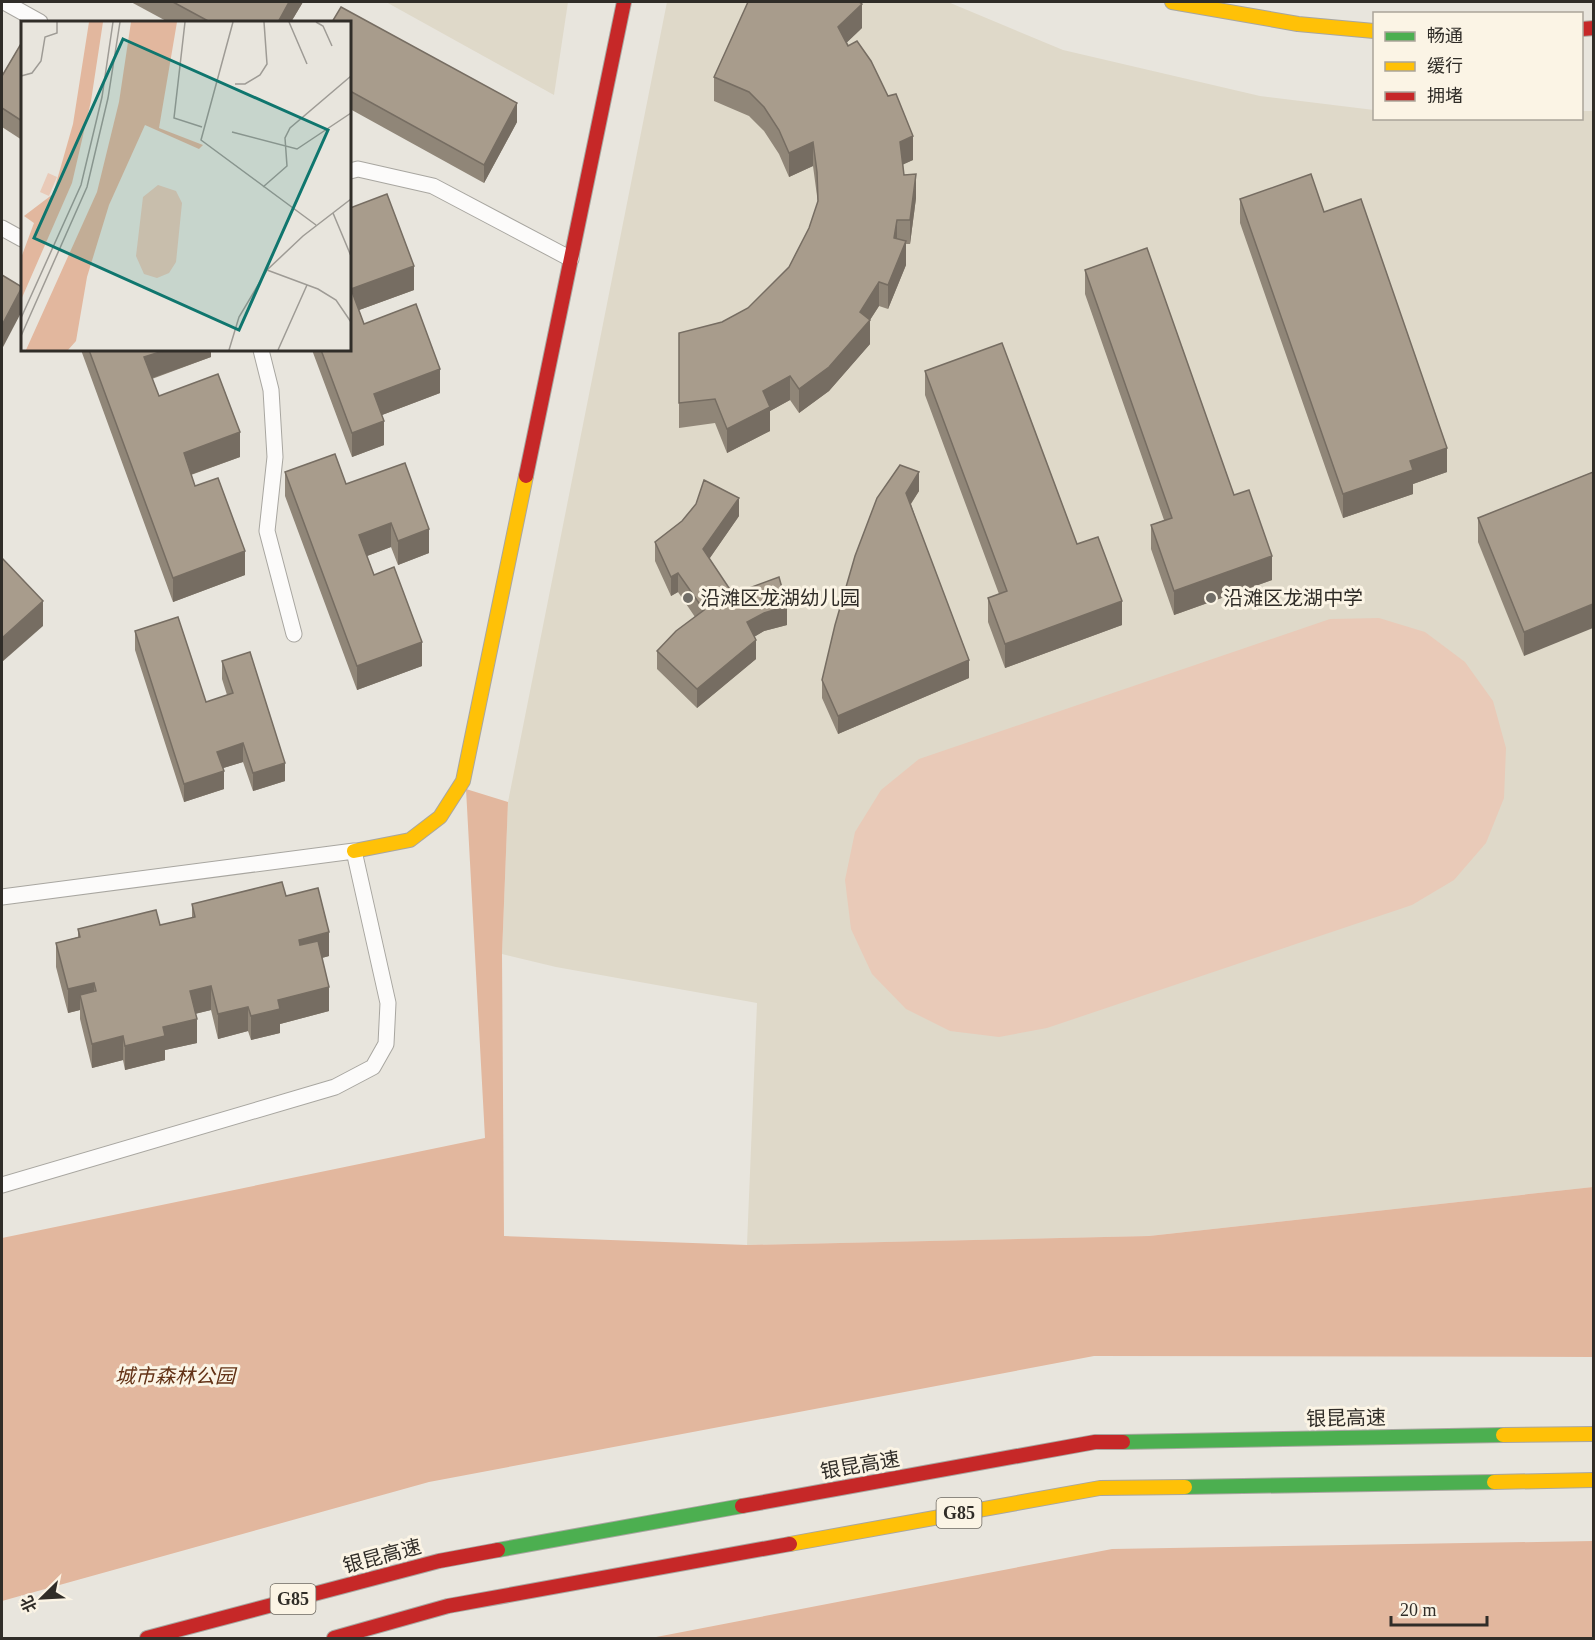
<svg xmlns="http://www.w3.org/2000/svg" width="1595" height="1640" font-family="'Times New Roman','Noto Sans SC',serif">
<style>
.built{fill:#dfd9c9}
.green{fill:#e9cab8}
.forest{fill:#e2b79e}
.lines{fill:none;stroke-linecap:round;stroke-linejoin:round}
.lane-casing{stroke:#a8a6a0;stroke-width:17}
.fast-casing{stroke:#a8a6a0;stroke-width:16}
.slow-casing{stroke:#a8a6a0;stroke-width:16}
.jam-casing{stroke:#a8a6a0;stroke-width:16}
.lane{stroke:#fcfbfa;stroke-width:15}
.fast{stroke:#4caf50;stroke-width:14}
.slow{stroke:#ffc107;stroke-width:14}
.jam{stroke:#c62828;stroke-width:14}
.wall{fill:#908678}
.shaded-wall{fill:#766d62}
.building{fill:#a89c8c;stroke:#766d62;stroke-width:1.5}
.poi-dot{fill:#706d67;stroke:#fbf4e5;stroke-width:2}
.labels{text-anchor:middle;stroke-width:6;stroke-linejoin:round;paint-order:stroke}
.shield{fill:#fbf4e5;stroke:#6d6961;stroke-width:1.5}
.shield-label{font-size:18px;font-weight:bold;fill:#302d28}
.poi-label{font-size:20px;fill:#302d28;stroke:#fbf4e5;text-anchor:start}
.park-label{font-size:20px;font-style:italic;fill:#633216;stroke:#fbf4e5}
.street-label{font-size:20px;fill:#302d28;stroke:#fbf4e5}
.inset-road{fill:none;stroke:#9e9b95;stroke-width:1.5}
.view{fill:#0f766e;fill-opacity:0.15;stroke:#0f766e;stroke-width:3}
.inset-edge{fill:none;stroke:#302d28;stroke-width:3}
</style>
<rect width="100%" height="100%" fill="#e8e5dd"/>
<!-- built -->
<g class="built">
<polygon points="386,2 568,2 554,95"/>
<polygon points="667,2 948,2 1063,50 1260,96 1374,110 1374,118 1582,118 1582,111 1593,111 1593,1187 1149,1236 747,1245 757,1003 556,967 502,954 508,802"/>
</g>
<!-- green -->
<polygon class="green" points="1379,618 1425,632 1465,662 1493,701 1506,748 1504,798 1486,843 1454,880 1412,905 1047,1028 999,1037 950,1031 906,1009 872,974 851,929 845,880 855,832 881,790 919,759 1330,619"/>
<!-- forest -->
<g class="forest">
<polygon points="466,789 508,802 502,954 504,1236 747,1245 1149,1236 1593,1187 1593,1357 1094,1356 429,1482 2,1601 2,1238 485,1138"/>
<polygon points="1593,1541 1593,1638 651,1638 1112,1549"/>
</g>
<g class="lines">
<defs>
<g id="lane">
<polyline points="4,2 40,22"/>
<polyline points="350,171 358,169 433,186 571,259"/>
<polyline points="2,228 22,239"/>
<polyline points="261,350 271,390 275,457 267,531 294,634"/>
<polyline points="2,897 354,851 388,1003 386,1044 373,1067 335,1087 2,1185"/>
</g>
<g id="fast">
<polyline points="1123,1442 1503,1435"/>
<polyline points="1185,1487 1494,1482"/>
<polyline points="498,1550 742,1506"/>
</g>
<g id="slow">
<polyline points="1172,2 1298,24 1374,31"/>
<polyline points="354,851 410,840 440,817 463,781 526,476"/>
<polyline points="1503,1435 1594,1434"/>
<polyline points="1494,1482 1594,1480"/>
<polyline points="790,1544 1100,1488 1185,1487"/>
</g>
<g id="jam">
<polyline points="1582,29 1594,28"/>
<polyline points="526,476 624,2"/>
<polyline points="742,1506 1095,1442 1123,1442"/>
<polyline points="147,1638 439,1561 498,1550"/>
<polyline points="334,1638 448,1606 790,1544"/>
</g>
</defs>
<!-- lane casing -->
<use href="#lane" class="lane-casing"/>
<!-- fast casing -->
<use href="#fast" class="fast-casing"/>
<!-- slow casing -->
<use href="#slow" class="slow-casing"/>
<!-- jam casing -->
<use href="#jam" class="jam-casing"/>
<!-- lane -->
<use href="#lane" class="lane"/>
<!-- fast -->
<use href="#fast" class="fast"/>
<!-- slow -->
<use href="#slow" class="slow"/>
<!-- jam -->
<use href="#jam" class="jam"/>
</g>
<!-- wall -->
<g class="wall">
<polygon points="131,2 303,2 291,22 168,22"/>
<polygon points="350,22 517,122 484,183 350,109"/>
<polygon points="862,28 847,42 913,160 903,164 904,175 916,198 910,244 906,244 906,265 888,309 879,306 870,320 870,344 829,391 799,413 790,400 770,411 770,431 727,453 715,423 679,428 679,403 722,322 748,308 789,267 809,228 818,203 817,196 813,166 789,177 779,154 764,131 749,116 714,101 714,77"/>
<polygon points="22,42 22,140 2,127 2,76"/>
<polygon points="1240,199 1324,212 1447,472 1413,484 1413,494 1343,518 1240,223"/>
<polygon points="350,208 414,290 359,310 364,324 440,393 382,415 384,445 352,457 312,350 350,350"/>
<polygon points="1085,270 1234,495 1272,580 1174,615 1151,549 1151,525 1164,520 1085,294"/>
<polygon points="81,350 211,350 211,357 152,379 159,396 240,457 191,475 195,486 245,575 173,602"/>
<polygon points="925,371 1077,544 1122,625 1005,668 988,622 988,598 999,594 925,395"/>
<polygon points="285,472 346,484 429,553 398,565 391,547 367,556 374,575 422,666 357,690 285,496"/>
<polygon points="919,472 919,491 911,504 969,678 838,734 822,698 822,680"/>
<polygon points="1593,472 1524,656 1478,542 1478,518"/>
<polygon points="739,516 709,559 733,594 787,625 764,631 754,637 756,659 697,708 657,669 657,651 695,617 678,592 671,596 655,561 655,542 682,521"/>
<polygon points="135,631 206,702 227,695 222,679 222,661 285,781 253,791 243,762 223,768 224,789 184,802 135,650"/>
<polygon points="286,896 329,956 322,958 329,1011 280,1024 280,1033 251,1040 248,1031 218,1039 211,1010 195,1014 197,1043 165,1050 165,1060 125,1070 123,1060 92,1068 80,1019 80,1010 68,1013 56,967 56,943 78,937 78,929 160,925 192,918 192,904"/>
</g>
<!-- shaded-wall -->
<g class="shaded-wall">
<polygon points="289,2 303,2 291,22 278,22"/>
<polygon points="862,4 862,28 838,51 838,27"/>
<polygon points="517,103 517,122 484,183 484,165"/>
<polygon points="913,136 913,160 900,166 900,142"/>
<polygon points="813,142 813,166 789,177 789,153"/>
<polygon points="916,174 916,198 910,244 910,220"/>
<polygon points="897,220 897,244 894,238"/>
<polygon points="906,241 906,265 888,309 888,285"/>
<polygon points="414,266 414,290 351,313 351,289"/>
<polygon points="879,282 879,306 868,323 870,320 870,344 829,391 799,413 799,389 860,312"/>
<polygon points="22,287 22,311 2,349 2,325"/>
<polygon points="166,350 211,350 211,357 144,381 144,357"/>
<polygon points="440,369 440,393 374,418 374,394"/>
<polygon points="790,376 790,400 770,411 770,431 727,453 727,429 763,391"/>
<polygon points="384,421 384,445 352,457 352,433"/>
<polygon points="240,432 240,457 184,477 184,453"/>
<polygon points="1447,448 1447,472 1413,484 1413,494 1343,518 1343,494 1410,461"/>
<polygon points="919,472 919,491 906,511 906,493"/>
<polygon points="739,498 739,516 703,568 703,549"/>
<polygon points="391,523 391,547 359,559 359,535"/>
<polygon points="429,529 429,553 398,565 398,541"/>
<polygon points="245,551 245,575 173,602 173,578"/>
<polygon points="1272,556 1272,580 1174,615 1174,591"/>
<polygon points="678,573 678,592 671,596 671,577"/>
<polygon points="43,601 43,626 2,662 2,638"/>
<polygon points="1122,601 1122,625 1005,668 1005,644"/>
<polygon points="1593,604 1593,628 1524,656 1524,632"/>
<polygon points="787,606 787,625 764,631 747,641 747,622 764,613"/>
<polygon points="756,640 756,659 697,708 697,689"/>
<polygon points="422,642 422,666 357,690 357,666"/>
<polygon points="969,660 969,678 838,734 838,716"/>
<polygon points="243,743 243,762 217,770 217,752"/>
<polygon points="285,763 285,781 253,791 253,773"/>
<polygon points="224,771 224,789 184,802 184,784"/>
<polygon points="329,932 329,956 299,964 299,940"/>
<polygon points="94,983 94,1007 80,995 80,1010 68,1013 68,989"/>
<polygon points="211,986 211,1010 190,1015 190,991"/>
<polygon points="329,987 329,1011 280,1024 280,1033 251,1040 251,1016 278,1000"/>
<polygon points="248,1007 248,1031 218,1039 218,1014"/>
<polygon points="197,1019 197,1043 165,1050 165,1060 125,1070 125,1046 163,1027"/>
<polygon points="123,1036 123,1060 92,1068 92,1044"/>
</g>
<!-- building -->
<g class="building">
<polygon points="173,2 289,2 278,22 210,22"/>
<polygon points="748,2 859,2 862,4 838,27 848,46 857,41 871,61 888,96 896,94 913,136 900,142 904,175 916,174 910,220 897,220 894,238 906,241 888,285 879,282 860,312 870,320 829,367 799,389 790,376 763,391 770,407 727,429 715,399 679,403 679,333 722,322 748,308 789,267 809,228 818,201 817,172 813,142 789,153 779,130 764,107 749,92 714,77"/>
<polygon points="341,7 517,103 484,165 350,91 350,22 332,22"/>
<polygon points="22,42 22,121 2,108 2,76"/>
<polygon points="1311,174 1324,212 1361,199 1447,448 1410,461 1413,470 1343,494 1240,199"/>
<polygon points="387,194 414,266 351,289 364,324 416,304 440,369 374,394 384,421 352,433 321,350 350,350 350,208"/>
<polygon points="1147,248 1234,495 1249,490 1272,556 1174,591 1151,525 1172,518 1085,270"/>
<polygon points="2,275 22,287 2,325"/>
<polygon points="1002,343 1077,544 1098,537 1122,601 1005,644 988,598 1007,591 925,371"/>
<polygon points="89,350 166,350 144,357 159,396 218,374 240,432 184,453 195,486 218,478 245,551 173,578"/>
<polygon points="335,454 346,484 405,463 429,529 398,541 391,523 359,535 374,575 394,567 422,642 357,666 285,472"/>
<polygon points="900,465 919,472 906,493 969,660 838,716 822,680 835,625 855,556 877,498"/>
<polygon points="1593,472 1593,604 1524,632 1478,518"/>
<polygon points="704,480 739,498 703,549 733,594 779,577 787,606 764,613 747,622 756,640 697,689 657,651 676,631 704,610 678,573 671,577 655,542 682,521 696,504"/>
<polygon points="2,558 43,601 2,638"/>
<polygon points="178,617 206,702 233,693 222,661 250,652 285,763 253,773 243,743 217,752 224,771 184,784 135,631"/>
<polygon points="282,882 286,896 318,888 329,932 299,940 300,945 318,941 329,987 278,1000 280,1009 251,1016 248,1007 218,1014 211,986 190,991 197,1019 163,1027 165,1036 125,1046 123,1036 92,1044 80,995 96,991 94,983 68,989 56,943 80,937 78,929 156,910 160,925 195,917 192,904"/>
</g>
<!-- markers -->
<g class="poi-dot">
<circle cx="688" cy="598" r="6"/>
<circle cx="1211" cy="598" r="6"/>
</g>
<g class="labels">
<!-- shield labels -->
<g class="shield">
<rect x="936.5" y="1498" width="45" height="30" rx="4.5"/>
<rect x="270.5" y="1584" width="45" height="30" rx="4.5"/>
</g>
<g class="shield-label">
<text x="959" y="1519">G85</text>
<text x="293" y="1605">G85</text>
</g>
<!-- poi labels -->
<g class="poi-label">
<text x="700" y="605">沿滩区龙湖幼儿园</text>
<text x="1223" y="605">沿滩区龙湖中学</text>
</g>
<!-- park labels -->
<g class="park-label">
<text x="175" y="1383">城市森林公园</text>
</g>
<!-- street labels -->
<g class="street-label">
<text transform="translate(1346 1418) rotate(-1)" y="7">银昆高速</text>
<text transform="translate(860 1465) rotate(-10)" y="7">银昆高速</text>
<text transform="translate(382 1556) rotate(-15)" y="7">银昆高速</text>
</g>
</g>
<!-- overview -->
<g transform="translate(21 21)">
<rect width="330" height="330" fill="#e8e5dd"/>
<path d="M 27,152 L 36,156 L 28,175 L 19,171 ZM 137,164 L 155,170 L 161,182 L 155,241 L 148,252 L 136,257 L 123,253 L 115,235 L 122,176 Z" fill="#e9cab8"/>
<path d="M 68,1 L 82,1 L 70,80 L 51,162 L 0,279 L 0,237 L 13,202 L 3,195 L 32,173 L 52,103 ZM 110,1 L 156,1 L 138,107 L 182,124 L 178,128 L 124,104 L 88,184 L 66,256 L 55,320 L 47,329 L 5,329 L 76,171 L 98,81 Z" fill="#e2b79e"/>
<path class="inset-road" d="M 164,1 L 153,97 L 181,106M 212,1 L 180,119 L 295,204M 268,1 L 286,43M 295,1 L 302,5 L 311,25M 0,55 L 11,52 L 20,40 L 24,16 L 36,12 L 36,1M 214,63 L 224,63 L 239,54 L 246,43 L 243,1M 211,111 L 276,128 L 330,92M 242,166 L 266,145 L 264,117 L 269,107 L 330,55M 312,192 L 330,235M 246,249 L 297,268 L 315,279 L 330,301M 0,297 L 60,164 L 81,76 L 92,1M 0,315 L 66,166 L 87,77 L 99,1M 208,329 L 218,296 L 246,249 L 282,215 L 330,178M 257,329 L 286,264"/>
<path class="view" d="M 102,18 L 307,109 L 218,309 L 13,217 Z"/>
<rect width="330" height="330" class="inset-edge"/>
</g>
<!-- border -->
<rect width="1595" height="1640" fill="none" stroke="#302d28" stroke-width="6"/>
<!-- legend -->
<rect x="1373" y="12" width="210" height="108" fill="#fbf4e5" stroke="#aaa499" stroke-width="1.5"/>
<rect x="1385" y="32" width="30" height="9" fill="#4caf50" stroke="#aaa499" stroke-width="1.5"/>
<text x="1427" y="42" font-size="18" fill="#302d28">畅通</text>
<rect x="1385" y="62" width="30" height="9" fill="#ffc107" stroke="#aaa499" stroke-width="1.5"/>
<text x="1427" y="72" font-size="18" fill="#302d28">缓行</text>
<rect x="1385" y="92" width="30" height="9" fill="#c62828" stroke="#aaa499" stroke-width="1.5"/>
<text x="1427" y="102" font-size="18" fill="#302d28">拥堵</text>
<!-- north arrow -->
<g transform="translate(42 1598) rotate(246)" stroke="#fbf4e5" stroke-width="4.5" paint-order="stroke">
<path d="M0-4.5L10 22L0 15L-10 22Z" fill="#302d28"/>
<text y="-9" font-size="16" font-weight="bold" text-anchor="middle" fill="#302d28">北</text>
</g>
<!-- scale -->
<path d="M1391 1616v9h96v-9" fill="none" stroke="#302d28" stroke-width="3"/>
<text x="1400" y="1616" font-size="18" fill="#302d28" stroke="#fbf4e5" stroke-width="4.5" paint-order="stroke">20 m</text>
</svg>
